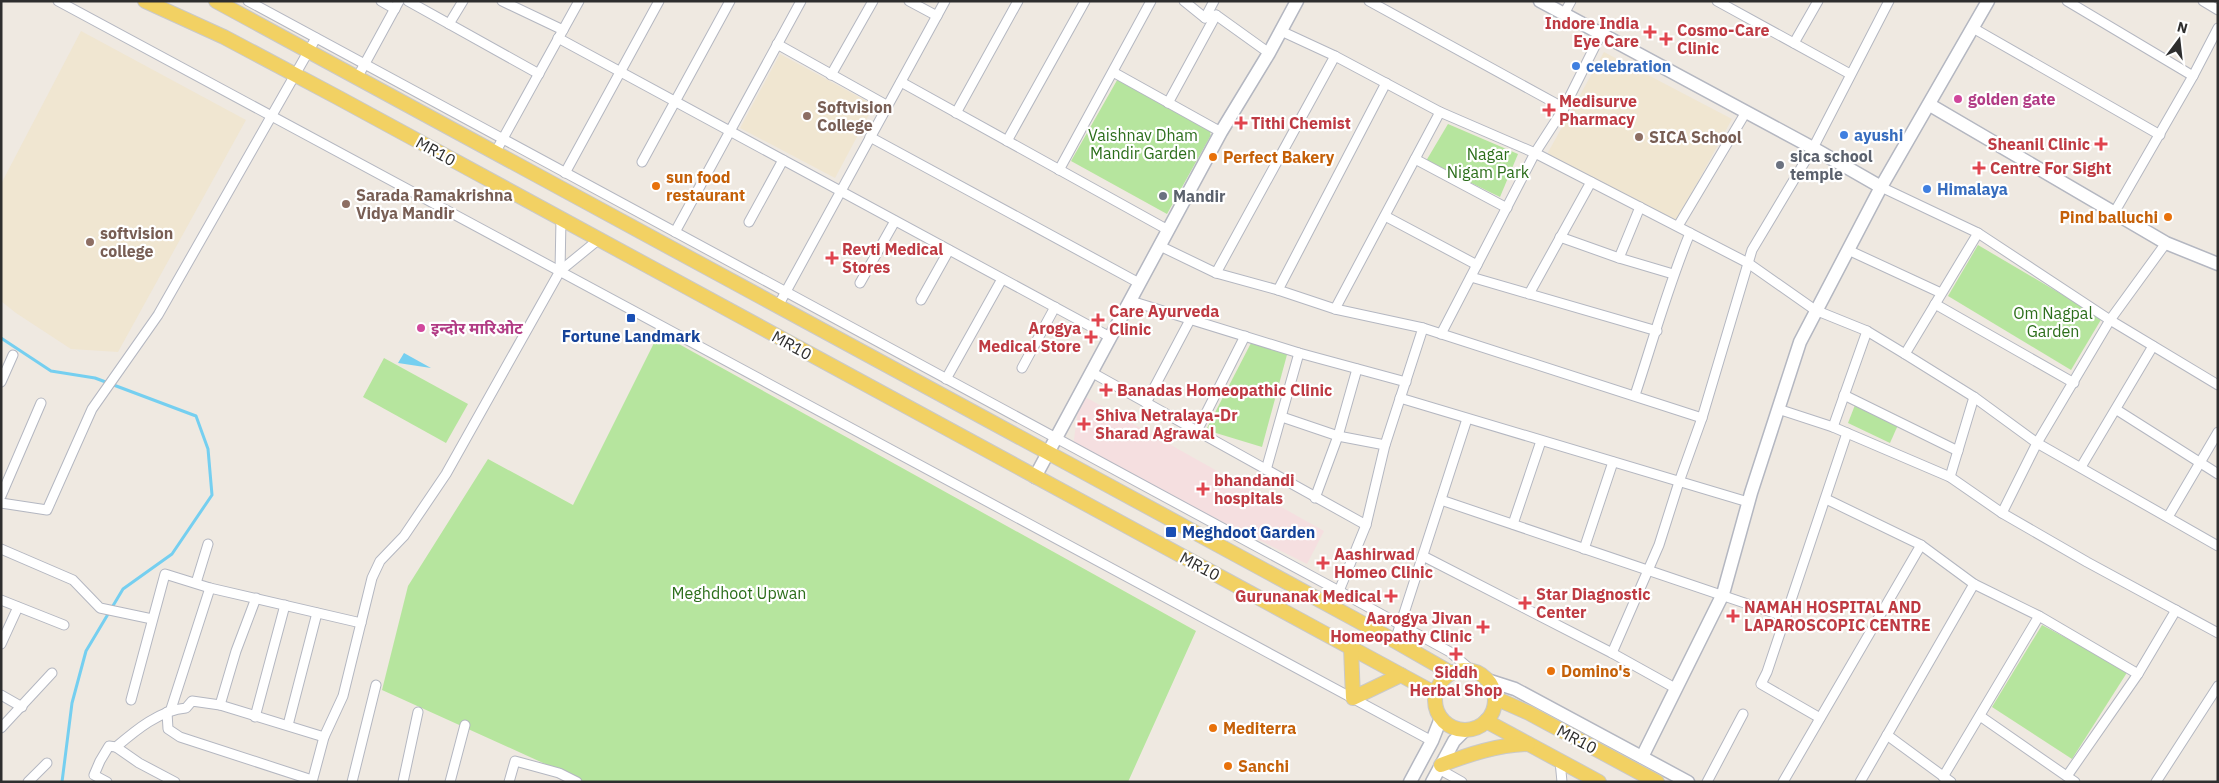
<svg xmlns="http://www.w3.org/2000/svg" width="2219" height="783" font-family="'IBM Plex Sans','Noto Sans Devanagari',sans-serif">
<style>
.education{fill:#f0e6d1}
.medical{fill:#f5dfe0}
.green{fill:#b6e59e}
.water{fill:#75cff0}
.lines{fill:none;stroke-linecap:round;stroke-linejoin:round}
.stream{stroke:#75cff0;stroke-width:3}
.street-casing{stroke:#b4b7c1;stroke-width:11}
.secondary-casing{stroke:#b4b7c1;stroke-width:15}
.primary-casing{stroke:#c9c9c9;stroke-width:16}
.street{stroke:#fff;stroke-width:9}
.secondary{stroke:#fff;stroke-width:12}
.primary{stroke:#f2d163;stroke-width:14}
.health-dot{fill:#e0444e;stroke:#fff;stroke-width:2}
.shop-dot{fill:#3f7fe0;stroke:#fff;stroke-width:2}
.hotel-dot{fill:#d1479c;stroke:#fff;stroke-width:2}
.education-dot{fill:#8d6e63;stroke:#fff;stroke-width:2}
.food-dot{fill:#e8710a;stroke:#fff;stroke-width:2}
.worship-dot{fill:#6b7280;stroke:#fff;stroke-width:2}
.transit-dot{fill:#1a4fb4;stroke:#fff;stroke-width:2}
.labels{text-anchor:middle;stroke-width:4.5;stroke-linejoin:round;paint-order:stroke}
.health-label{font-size:16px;font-weight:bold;fill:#be3a42;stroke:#fff;text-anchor:start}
.shop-label{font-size:16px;font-weight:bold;fill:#366cbe;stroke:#fff;text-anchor:start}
.hotel-label{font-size:16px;font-weight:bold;fill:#b23c85;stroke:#fff;text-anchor:start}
.education-label{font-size:16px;font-weight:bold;fill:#785e54;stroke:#fff;text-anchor:start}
.park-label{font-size:16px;fill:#2c6e1b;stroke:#fff}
.street-label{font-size:16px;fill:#2e2e2e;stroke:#fff}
.worship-label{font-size:16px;font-weight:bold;fill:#5b616d;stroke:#fff;text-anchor:start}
.food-label{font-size:16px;font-weight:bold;fill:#c56008;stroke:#fff;text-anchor:start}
.transit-label{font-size:16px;font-weight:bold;fill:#164399;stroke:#fff}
</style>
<rect width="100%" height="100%" fill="#efe9e1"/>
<!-- education -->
<g class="education">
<polygon points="81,31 246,120 118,352 71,349 16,313 1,301 1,184"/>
<polygon points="1604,52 1732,119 1676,222 1546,156"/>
<polygon points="780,54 874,105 835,178 740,128"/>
</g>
<!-- medical -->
<polygon class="medical" points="1080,394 1324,531 1307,564 1073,447"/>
<!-- green -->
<g class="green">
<polygon points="1120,75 1213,128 1210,134 1211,135 1167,214 1071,161"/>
<polygon points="1448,124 1518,154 1500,197 1426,161"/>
<polygon points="1978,245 2102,318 2071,370 1948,296"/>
<polygon points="659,333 1196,631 1128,782 585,782 382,690 408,586 488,459 573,505"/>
<polygon points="1251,343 1288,351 1262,447 1206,430"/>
<polygon points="384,358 468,404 446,443 363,397"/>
<polygon points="1855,405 1898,425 1890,443 1848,423"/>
<polygon points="2042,625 2128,671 2072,759 1992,707"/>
</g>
<!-- water -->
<polygon class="water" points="404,353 431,368 398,363"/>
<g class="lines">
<!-- stream -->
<polyline class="stream" points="1,338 51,371 95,378 196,416 208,449 212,495 172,554 123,589 86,651 72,703 62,782"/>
<defs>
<g id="street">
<polyline points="58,1 1432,741"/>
<polyline points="248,1 1339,591 1450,652 1471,670"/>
<polyline points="381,1 395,9"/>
<polyline points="408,1 539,74"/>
<polyline points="502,1 563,30"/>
<polyline points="909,1 937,16"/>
<polyline points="1184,1 1205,18 1216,15 1269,53"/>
<polyline points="1369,1 1564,108"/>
<polyline points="1717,1 1850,74"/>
<polyline points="2067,1 2193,76"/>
<polyline points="2203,1 2218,10"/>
<polyline points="1564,14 1571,1"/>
<polyline points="1205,18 1214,1"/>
<polyline points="449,24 463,1"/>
<polyline points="1973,28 2160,135"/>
<polyline points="1281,31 1335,56 1440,112 1535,153 1748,263 1815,310 1867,331 1905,354 1974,397 2037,443 2218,546"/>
<polyline points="558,38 1110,337"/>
<polyline points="1794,43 1818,1"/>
<polyline points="777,44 888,106"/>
<polyline points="1113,72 1221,132"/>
<polyline points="831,75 873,1"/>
<polyline points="357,78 399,1"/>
<polyline points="901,82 1168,230"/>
<polyline points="1168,103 1216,15"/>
<polyline points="956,113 1018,1"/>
<polyline points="870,137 1139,283"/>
<polyline points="1007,141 1085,1"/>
<polyline points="495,153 579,1"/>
<polyline points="1415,159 1507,208"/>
<polyline points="642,162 730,1"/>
<polyline points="1059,170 1151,1"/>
<polyline points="565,173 659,1"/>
<polyline points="1881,187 1978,233 2110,320 2218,385"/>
<polyline points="2114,213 2193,76 2218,28"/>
<polyline points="1385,216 1477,265"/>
<polyline points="749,222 783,160"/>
<polyline points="1678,226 1746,112"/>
<polyline points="675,232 801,1"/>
<polyline points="1560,237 1619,258 1673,274"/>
<polyline points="1160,246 1216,273 1278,290 1335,309 1423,328 1702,418"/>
<polyline points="1848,250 1941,293"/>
<polyline points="1619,258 1640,207"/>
<polyline points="560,271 561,219"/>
<polyline points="1216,273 1335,56"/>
<polyline points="1471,277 1657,331"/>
<polyline points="860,283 895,221"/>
<polyline points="1278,290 1386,83"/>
<polyline points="1529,294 1591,182"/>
<polyline points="921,300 949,250"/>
<polyline points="1131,301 1299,353 1406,382"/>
<polyline points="1935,304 2074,383"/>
<polyline points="778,306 945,1"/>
<polyline points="1335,309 1440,112"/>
<polyline points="1441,334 1535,153 1564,108 1601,34"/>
<polyline points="1905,354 1978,233"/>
<polyline points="1022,368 1055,307"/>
<polyline points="1091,372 1366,525"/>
<polyline points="946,379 1002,279"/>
<polyline points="1,382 13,355"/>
<path d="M 1635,395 C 1653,341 1668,286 1690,233"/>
<polyline points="1844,395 1958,451"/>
<polyline points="1400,398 1748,502"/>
<polyline points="1146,403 1191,318"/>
<polyline points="1778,409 1833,427 1950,477 2002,513 2087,562 2218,633"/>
<polyline points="2117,410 2218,474"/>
<polyline points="1282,417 1338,436 1385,445"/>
<polyline points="1833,427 1867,331"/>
<polyline points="1197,431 1245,336"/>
<polyline points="2081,467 2153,346"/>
<polyline points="1266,470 1299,353"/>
<polyline points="1950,477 1974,397"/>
<polyline points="1,496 41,403"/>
<polyline points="1315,498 1338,436 1357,369"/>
<polyline points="1826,499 1921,545 1974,584 2039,616 2138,674"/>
<polyline points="1441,500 1786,617"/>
<polyline points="1,503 47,510 92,409 158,315 316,38"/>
<polyline points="2002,513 2037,443 2110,320 2166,243"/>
<polyline points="2168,517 2218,432"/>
<polyline points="1513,524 1541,441"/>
<polyline points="1,549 73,580 100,608 152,619"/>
<polyline points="1584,549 1613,462"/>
<polyline points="1423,556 1612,653 1675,688"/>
<polyline points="196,583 208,544"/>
<polyline points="1339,591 1366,525 1385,445 1423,328"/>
<polyline points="1,600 64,625"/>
<polyline points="1395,641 1467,419"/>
<polyline points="1,644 18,607"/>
<polyline points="1612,653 1659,545 1679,482 1702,418 1752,250 1813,148 1889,1"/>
<polyline points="1,695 22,707"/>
<polyline points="131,700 165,574 210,588 361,623"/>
<polyline points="220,705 236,651 256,598"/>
<polyline points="171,709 210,588"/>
<polyline points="167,712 168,729 180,737 312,780"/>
<polyline points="1980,716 2075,782"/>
<polyline points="255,717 285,605"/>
<polyline points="1820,718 1761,684 1767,672 1847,433"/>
<polyline points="288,725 317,613"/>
<polyline points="1,728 52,673"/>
<polyline points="1887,735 1951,782"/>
<polyline points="116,747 139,763 175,782"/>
<polyline points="1560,761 1562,782"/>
<polyline points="1439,769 1462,782"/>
<polyline points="2067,776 2138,674 2176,610"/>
<polyline points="1943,777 2039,616"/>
<polyline points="28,782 47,763"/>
<path d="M 107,782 L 94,775 L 100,761 L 109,746 L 116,747 C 136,730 160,710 186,708 L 192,701 L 220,705 L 324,737"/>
<polyline points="312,782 324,737 343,696 372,578 380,561 404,536 446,474 560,271 598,240"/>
<polyline points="352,782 376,685"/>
<polyline points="403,782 418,712"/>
<polyline points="450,782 465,725"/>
<polyline points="509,782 515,761 559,773 577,782"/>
<polyline points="1707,782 1743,714"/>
<polyline points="1783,782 1921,545"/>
<polyline points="1860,782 1974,584"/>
<polyline points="2156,782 2218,686"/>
</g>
<g id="secondary">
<polyline points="1540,1 1813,148 1881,187"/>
<polyline points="1930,105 2166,243 2218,264"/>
<polyline points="1035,477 1221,132 1269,53 1297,1"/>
<polyline points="1487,680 1515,689 1688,782"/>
<polyline points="1642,757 1723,594 1751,493 1800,342 1881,187 1988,1"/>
<polyline points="1410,782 1432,741 1441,718"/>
<polyline points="1432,782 1454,741 1465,730"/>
</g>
<g id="primary">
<polyline points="145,1 224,37 337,97 1436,694"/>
<polyline points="216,1 1395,641 1451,673"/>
<polyline points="1351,648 1353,698 1401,675"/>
<circle cx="1465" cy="700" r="30"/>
<polyline points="1495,698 1529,713 1657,782"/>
<polyline points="1486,721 1599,782"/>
<path d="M 1441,765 C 1470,754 1497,745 1528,744"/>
</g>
</defs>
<!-- street casing -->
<use href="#street" class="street-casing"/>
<!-- secondary casing -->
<use href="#secondary" class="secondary-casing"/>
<!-- primary casing -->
<use href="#primary" class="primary-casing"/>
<!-- street -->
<use href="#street" class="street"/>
<!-- secondary -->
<use href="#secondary" class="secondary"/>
<!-- primary -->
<use href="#primary" class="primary"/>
</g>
<!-- markers -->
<g class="health-dot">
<path d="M1647.5 24.5h5v5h5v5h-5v5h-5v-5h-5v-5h5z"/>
<path d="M1663.5 31.5h5v5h5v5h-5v5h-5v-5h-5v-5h5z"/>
<path d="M1546.5 102.5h5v5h5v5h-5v5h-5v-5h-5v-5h5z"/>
<path d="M1238.5 115.5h5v5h5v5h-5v5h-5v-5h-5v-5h5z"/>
<path d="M2098.5 136.5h5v5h5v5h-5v5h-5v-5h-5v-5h5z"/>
<path d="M1976.5 160.5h5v5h5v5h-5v5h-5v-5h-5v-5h5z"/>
<path d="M829.5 250.5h5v5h5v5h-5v5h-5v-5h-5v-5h5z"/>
<path d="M1095.5 312.5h5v5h5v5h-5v5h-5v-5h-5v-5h5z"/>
<path d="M1088.5 329.5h5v5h5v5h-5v5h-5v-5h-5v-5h5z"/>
<path d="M1103.5 382.5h5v5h5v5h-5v5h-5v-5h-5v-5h5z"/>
<path d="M1081.5 416.5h5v5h5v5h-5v5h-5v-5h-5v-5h5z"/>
<path d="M1200.5 481.5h5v5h5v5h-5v5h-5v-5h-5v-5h5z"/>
<path d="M1320.5 555.5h5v5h5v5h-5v5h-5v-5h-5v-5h5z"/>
<path d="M1388.5 588.5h5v5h5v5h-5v5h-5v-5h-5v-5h5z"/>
<path d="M1522.5 595.5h5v5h5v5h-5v5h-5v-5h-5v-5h5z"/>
<path d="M1730.5 608.5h5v5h5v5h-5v5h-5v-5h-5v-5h5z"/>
<path d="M1480.5 619.5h5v5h5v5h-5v5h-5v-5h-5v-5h5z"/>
<path d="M1453.5 646.5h5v5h5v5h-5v5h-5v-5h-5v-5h5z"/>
</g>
<g class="shop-dot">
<circle cx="1576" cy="66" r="5"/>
<circle cx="1844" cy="135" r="5"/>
<circle cx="1927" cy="189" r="5"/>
</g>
<g class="hotel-dot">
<circle cx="1958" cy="99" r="5"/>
<circle cx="421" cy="328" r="5"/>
</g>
<g class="education-dot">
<circle cx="807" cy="116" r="5"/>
<circle cx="1639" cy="137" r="5"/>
<circle cx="346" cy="204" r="5"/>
<circle cx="90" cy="242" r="5"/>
</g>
<g class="food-dot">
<circle cx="1213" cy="157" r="5"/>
<circle cx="656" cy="186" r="5"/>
<circle cx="2168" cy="217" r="5"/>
<circle cx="1551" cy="671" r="5"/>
<circle cx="1213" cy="728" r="5"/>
<circle cx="1228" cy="766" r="5"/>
</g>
<g class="worship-dot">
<circle cx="1780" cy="165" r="5"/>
<circle cx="1163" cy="196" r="5"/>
</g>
<g class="transit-dot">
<rect x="626" y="313" width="10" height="10" rx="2.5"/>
<rect x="1165" y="526" width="12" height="12" rx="2.5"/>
</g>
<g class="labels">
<!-- health labels -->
<g class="health-label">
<text x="1639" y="29" text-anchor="end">Indore India<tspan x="1639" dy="18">Eye Care</tspan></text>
<text x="1677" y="36">Cosmo-Care<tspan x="1677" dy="18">Clinic</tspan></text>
<text x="1559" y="107">Medisurve<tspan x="1559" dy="18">Pharmacy</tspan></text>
<text x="1251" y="129">Tithi Chemist</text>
<text x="2090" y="150" text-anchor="end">Sheanil Clinic</text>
<text x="1990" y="174">Centre For Sight</text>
<text x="842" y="255">Revti Medical<tspan x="842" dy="18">Stores</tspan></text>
<text x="1109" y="317">Care Ayurveda<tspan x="1109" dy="18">Clinic</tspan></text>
<text x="1081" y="334" text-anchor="end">Arogya<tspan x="1081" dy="18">Medical Store</tspan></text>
<text x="1117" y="396">Banadas Homeopathic Clinic</text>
<text x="1095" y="421">Shiva Netralaya-Dr<tspan x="1095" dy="18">Sharad Agrawal</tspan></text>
<text x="1214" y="486">bhandandi<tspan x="1214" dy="18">hospitals</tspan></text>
<text x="1334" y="560">Aashirwad<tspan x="1334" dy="18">Homeo Clinic</tspan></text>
<text x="1536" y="600">Star Diagnostic<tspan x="1536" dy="18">Center</tspan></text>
<text x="1381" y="602" text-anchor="end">Gurunanak Medical</text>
<text x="1744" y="613">NAMAH HOSPITAL AND<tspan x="1744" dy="18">LAPAROSCOPIC CENTRE</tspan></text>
<text x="1472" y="624" text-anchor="end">Aarogya Jivan<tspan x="1472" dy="18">Homeopathy Clinic</tspan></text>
<text x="1456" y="678" text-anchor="middle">Siddh<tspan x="1456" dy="18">Herbal Shop</tspan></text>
</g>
<!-- shop labels -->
<g class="shop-label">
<text x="1586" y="72">celebration</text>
<text x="1854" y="141">ayushi</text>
<text x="1937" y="195">Himalaya</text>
</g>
<!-- hotel labels -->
<g class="hotel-label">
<text x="1968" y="105">golden gate</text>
<text x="431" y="334">इन्दोर मारिओट</text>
</g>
<!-- education labels -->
<g class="education-label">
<text x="817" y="113">Softvision<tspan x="817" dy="18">College</tspan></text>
<text x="1649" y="143">SICA School</text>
<text x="356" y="201">Sarada Ramakrishna<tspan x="356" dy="18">Vidya Mandir</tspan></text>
<text x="100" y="239">softvision<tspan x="100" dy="18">college</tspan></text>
</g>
<!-- park labels -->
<g class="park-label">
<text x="1143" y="141">Vaishnav Dham<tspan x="1143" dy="18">Mandir Garden</tspan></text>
<text x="1488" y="160">Nagar<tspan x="1488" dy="18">Nigam Park</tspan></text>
<text x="2053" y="319">Om Nagpal<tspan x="2053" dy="18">Garden</tspan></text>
<text x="739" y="599">Meghdhoot Upwan</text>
</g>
<!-- street labels -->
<g class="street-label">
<text transform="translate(436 151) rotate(29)" y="6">MR10</text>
<text transform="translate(792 345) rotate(29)" y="6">MR10</text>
<text transform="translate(1200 566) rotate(28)" y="6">MR10</text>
<text transform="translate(1577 739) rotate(28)" y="6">MR10</text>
</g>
<!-- worship labels -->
<g class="worship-label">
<text x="1790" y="162">sica school<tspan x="1790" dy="18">temple</tspan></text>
<text x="1173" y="202">Mandir</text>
</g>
<!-- food labels -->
<g class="food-label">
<text x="1223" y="163">Perfect Bakery</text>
<text x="666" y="183">sun food<tspan x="666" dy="18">restaurant</tspan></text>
<text x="2158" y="223" text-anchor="end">Pind balluchi</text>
<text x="1561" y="677">Domino's</text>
<text x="1223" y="734">Mediterra</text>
<text x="1238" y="772">Sanchi</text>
</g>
<!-- transit labels -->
<g class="transit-label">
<text x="631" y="342">Fortune Landmark</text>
<text x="1182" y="538" text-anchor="start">Meghdoot Garden</text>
</g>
</g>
<!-- border -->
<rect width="2219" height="783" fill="none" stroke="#2e2e2e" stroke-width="5"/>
<!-- north arrow -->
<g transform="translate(2179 40) rotate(15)" stroke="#ffffff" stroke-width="4" paint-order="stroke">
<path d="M0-4L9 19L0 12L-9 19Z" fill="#2e2e2e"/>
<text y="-8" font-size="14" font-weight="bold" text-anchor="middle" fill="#2e2e2e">N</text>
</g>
</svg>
